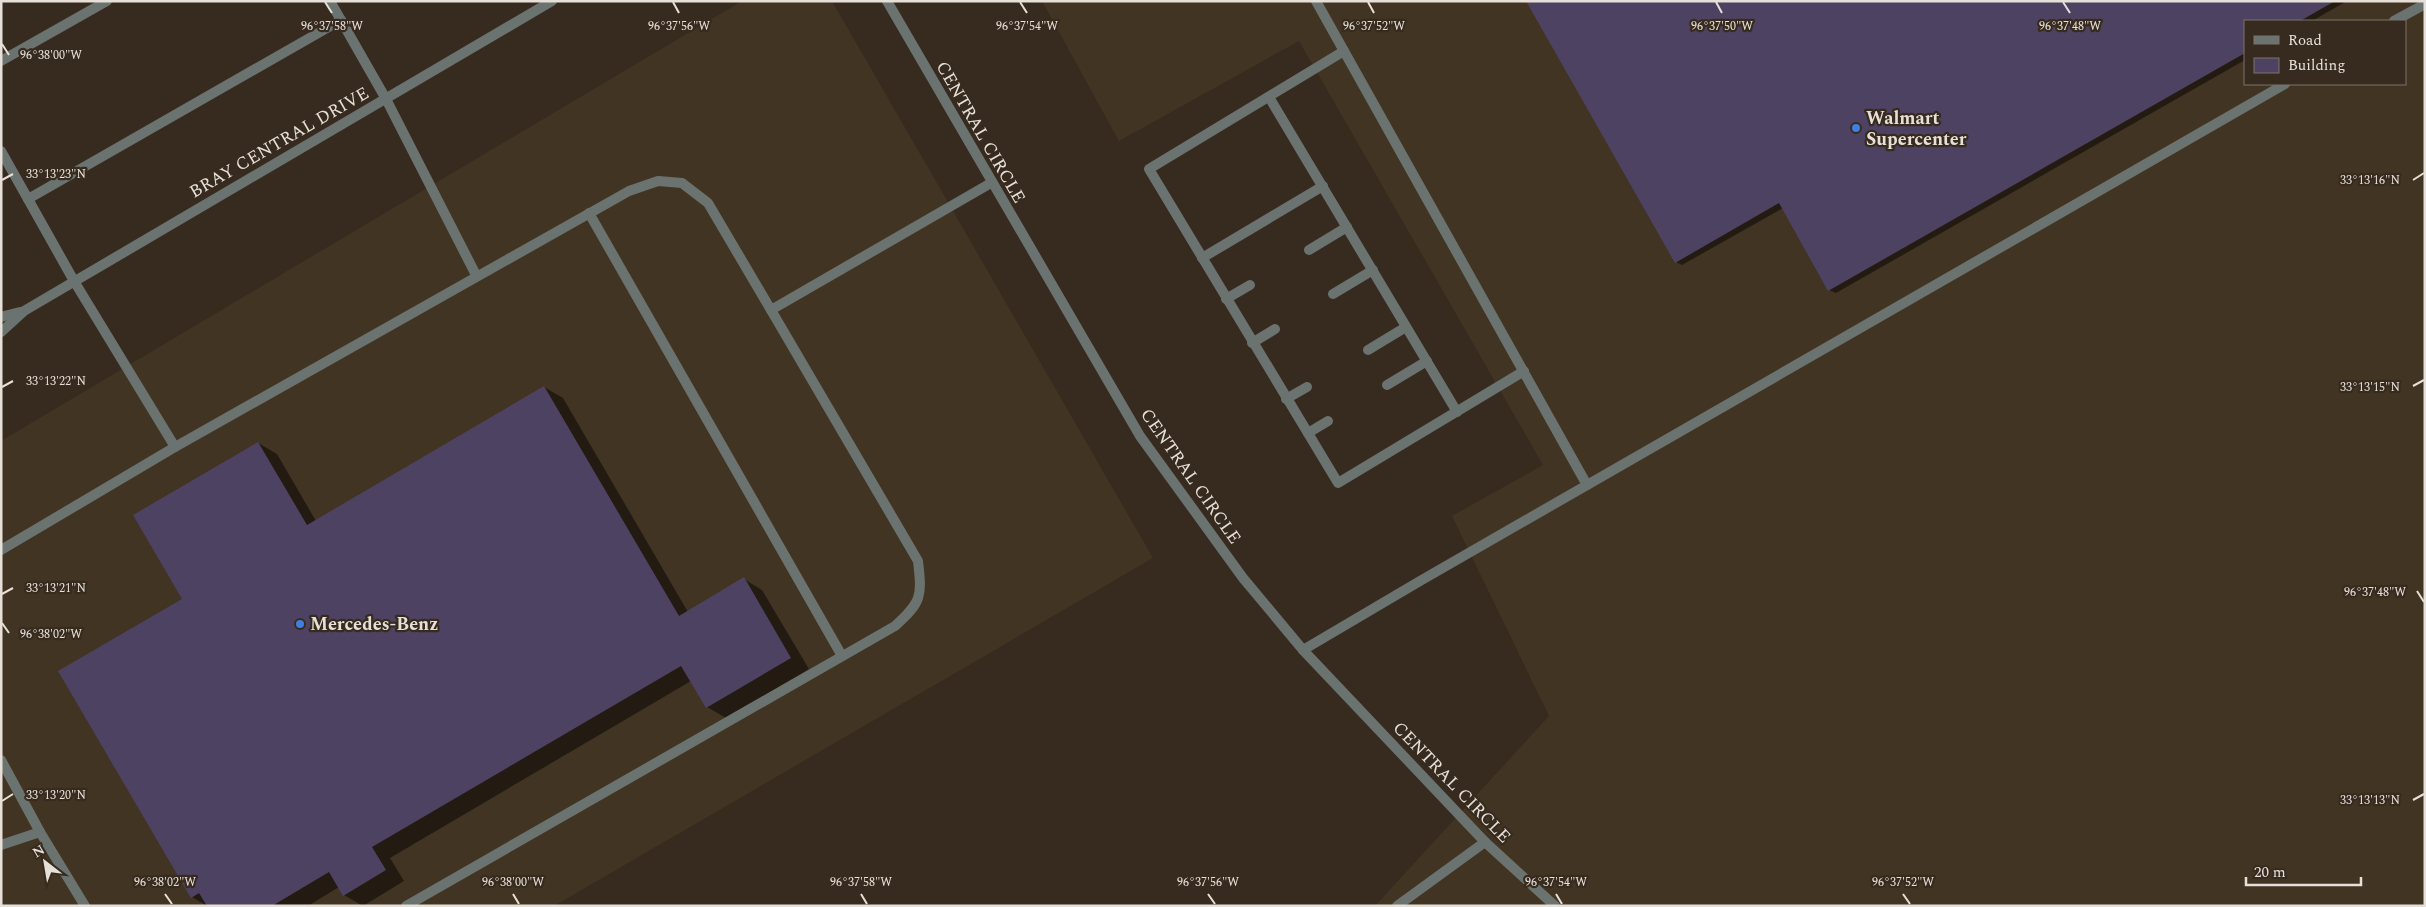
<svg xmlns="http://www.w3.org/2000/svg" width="2426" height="907" font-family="Spectral,serif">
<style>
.built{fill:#423422;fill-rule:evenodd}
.shadow{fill:#0007}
.building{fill:#4e4262}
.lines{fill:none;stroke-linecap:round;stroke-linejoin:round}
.service{stroke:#6a7370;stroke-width:10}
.tertiary{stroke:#6a7370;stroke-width:10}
.ticks{fill:none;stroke:#e7e0d8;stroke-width:2}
.shop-dot{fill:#3f7fe0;stroke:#372b1f;stroke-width:2}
.labels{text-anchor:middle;stroke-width:4.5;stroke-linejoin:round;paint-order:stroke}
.poi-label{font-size:18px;font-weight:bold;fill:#e7e0d8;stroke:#372b1f;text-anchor:start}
.street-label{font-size:18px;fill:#e7e0d8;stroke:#372b1f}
.ticks-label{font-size:12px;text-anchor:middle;fill:#e7e0d8;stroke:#372b1f;stroke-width:4.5;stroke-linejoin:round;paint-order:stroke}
</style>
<rect width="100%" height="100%" fill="#372b1f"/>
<!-- built -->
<g class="built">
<polygon points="742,1 832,1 1153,558 554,906 1,906 1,441"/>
<path d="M 1042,1 L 2425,1 L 2425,906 L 1375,906 L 1549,716 L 1452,516 L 1543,465 L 1299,41 L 1119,141 ZM 2245,21 L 2405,21 L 2405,84 L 2245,84 Z"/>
</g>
<!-- shadow -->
<g class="shadow">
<polygon points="1528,1 2347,1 2312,21 2245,21 2245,60 1836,293 1829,290 1783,208 1682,265 1676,262"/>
<polygon points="544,387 563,398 688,612 744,579 762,590 809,669 726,718 707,707 691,681 390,858 404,881 363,906 344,895 339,887 308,906 207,906 192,897 59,671 184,599 258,443 277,454 316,521"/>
</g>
<!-- building -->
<g class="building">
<polygon points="1526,1 2335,1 2300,21 2245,21 2245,53 1828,291 1779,203 1675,263"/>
<polygon points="544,386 679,616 744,577 791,658 706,708 681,666 372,847 386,870 343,896 329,872 272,906 207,906 199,893 191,898 58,671 182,599 133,515 258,442 307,525"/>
</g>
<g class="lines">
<!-- service -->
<g class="service">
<polyline points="330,1 386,99 476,275"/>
<polyline points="1316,1 1587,485"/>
<polyline points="2394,21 2425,4"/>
<polyline points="1344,51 1149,169 1338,483 1524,371"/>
<polyline points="1,61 107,1"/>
<polyline points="1269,97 1457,412"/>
<polyline points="1,151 74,281 175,447"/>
<polyline points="28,199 341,20"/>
<polyline points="589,213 842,656"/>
<polyline points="1309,250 1347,227"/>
<polyline points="1202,258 1323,186"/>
<polyline points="1333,294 1373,270"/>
<polyline points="1226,299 1250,285"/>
<polyline points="1252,343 1275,329"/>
<polyline points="1368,350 1406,327"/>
<polyline points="1387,385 1427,361"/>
<polyline points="1286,399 1307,387"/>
<polyline points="1308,433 1328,421"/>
<polyline points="1,550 175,447 629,191 658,181 682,183 708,203 771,310 991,183"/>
<polyline points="1303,650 1420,581 2285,84"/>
<polyline points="1,760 40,832 1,845"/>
<polyline points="40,832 85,906"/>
<path d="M 406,906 L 895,626 C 922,602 922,596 918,561 L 771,310"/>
<polyline points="1397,906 1485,842"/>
</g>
<!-- tertiary -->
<g class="tertiary">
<polyline points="887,1 1140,436 1243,578 1303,650 1485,842 1555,906"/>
<polyline points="1,317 20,312"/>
<polyline points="1,332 24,311 552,1"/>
</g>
</g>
<!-- ticks -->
<path class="ticks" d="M 325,2 L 332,13M 673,2 L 679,13M 1020,2 L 1027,13M 1368,2 L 1374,13M 1716,2 L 1722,13M 2063,2 L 2070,13M 2,44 L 9,55M 2,180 L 13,174M 2413,180 L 2424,173M 2413,386 L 2424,380M 2,387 L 13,381M 2417,591 L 2424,602M 2,594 L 13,588M 2,623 L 9,633M 2413,800 L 2424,794M 2,801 L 13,794M 165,894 L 172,904M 513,894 L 519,904M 861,894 L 867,904M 1208,894 L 1215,904M 1556,894 L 1562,904M 1903,894 L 1910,904"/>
<!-- markers -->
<g class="shop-dot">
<circle cx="1856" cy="128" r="5"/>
<circle cx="300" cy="624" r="5"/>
</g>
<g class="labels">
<!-- poi labels -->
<g class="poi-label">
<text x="1866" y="124">Walmart<tspan x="1866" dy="21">Supercenter</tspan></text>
<text x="310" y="630">Mercedes-Benz</text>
</g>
<!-- street labels -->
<g class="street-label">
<text transform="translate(981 132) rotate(60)" y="6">CENTRAL CIRCLE</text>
<text transform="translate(279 142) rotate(-30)" y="6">BRAY CENTRAL DRIVE</text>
<text transform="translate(1191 476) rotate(55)" y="6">CENTRAL CIRCLE</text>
<text transform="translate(1452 782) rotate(46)" y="6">CENTRAL CIRCLE</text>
</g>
</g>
<g class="ticks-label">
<text x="332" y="30">96°37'58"W</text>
<text x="679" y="30">96°37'56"W</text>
<text x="1027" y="30">96°37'54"W</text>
<text x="1374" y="30">96°37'52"W</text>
<text x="1722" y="30">96°37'50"W</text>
<text x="2070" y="30">96°37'48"W</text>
<text x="51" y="59">96°38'00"W</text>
<text x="56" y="178">33°13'23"N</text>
<text x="2370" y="184">33°13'16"N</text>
<text x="56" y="385">33°13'22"N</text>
<text x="2370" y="391">33°13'15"N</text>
<text x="56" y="592">33°13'21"N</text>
<text x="2375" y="596">96°37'48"W</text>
<text x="51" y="638">96°38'02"W</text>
<text x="56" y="799">33°13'20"N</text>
<text x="2370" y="804">33°13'13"N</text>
<text x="165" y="886">96°38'02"W</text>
<text x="513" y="886">96°38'00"W</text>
<text x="861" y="886">96°37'58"W</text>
<text x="1208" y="886">96°37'56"W</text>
<text x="1556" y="886">96°37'54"W</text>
<text x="1903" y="886">96°37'52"W</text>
</g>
<!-- border -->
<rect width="2426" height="907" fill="none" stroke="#e7e0d8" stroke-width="5"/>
<!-- legend -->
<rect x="2244" y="20" width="162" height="65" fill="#372b1f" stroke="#7d7369"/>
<rect x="2254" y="36" width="25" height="8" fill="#6a7370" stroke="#7d7369"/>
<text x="2288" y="45" font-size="15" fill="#e7e0d8">Road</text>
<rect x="2254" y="58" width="25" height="15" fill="#4e4262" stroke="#7d7369"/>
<text x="2288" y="70" font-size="15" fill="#e7e0d8">Building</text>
<!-- north arrow -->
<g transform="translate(45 862) rotate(329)" stroke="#372b1f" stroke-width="4" paint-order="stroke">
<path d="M0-4L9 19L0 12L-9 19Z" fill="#e7e0d8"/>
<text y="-8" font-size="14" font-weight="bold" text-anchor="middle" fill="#e7e0d8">N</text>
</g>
<!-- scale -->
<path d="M2246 877v8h115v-8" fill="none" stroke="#e7e0d8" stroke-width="2.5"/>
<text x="2254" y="877" font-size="15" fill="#e7e0d8" stroke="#372b1f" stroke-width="4" paint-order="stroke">20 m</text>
</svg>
